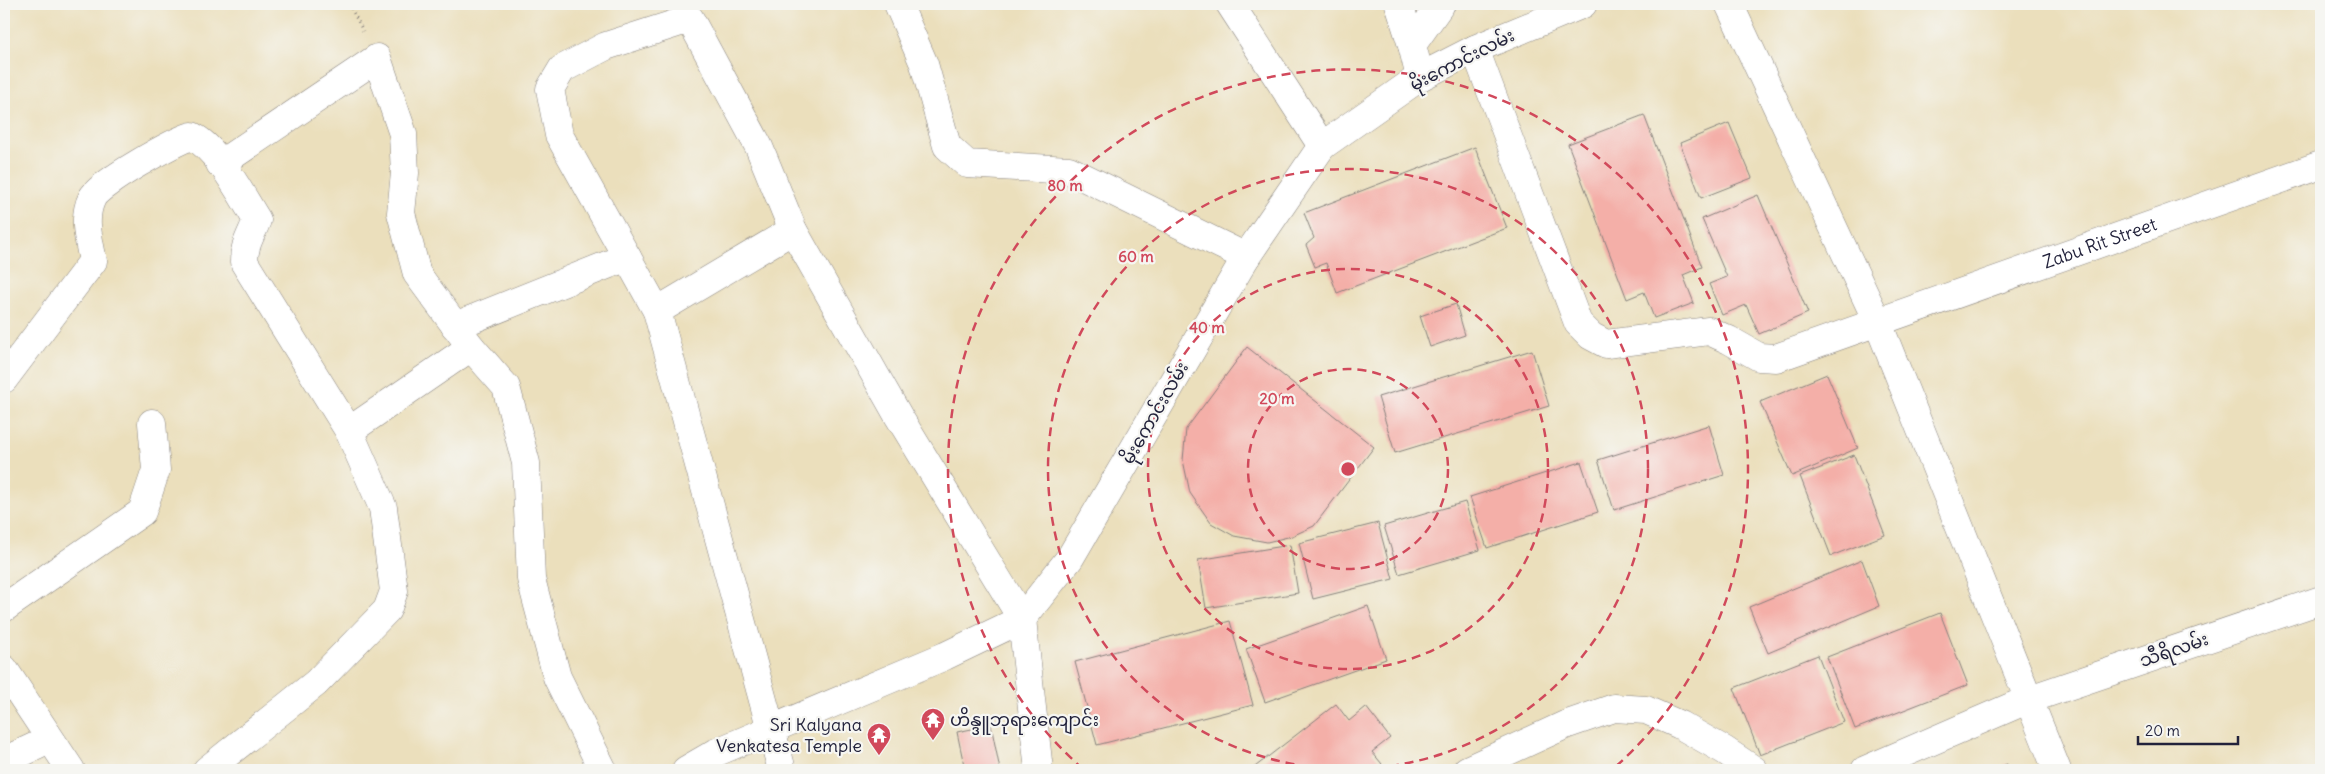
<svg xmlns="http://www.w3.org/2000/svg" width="2325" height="774" font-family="Delius,'Noto Sans Myanmar',sans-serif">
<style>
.building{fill:#f4afa8}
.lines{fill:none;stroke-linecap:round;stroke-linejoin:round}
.minor-casing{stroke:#86807c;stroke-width:29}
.major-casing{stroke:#86807c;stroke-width:29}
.path{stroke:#86807c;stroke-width:3;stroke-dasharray:1 4;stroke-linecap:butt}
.minor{stroke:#fff;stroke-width:28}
.major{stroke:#fff;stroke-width:28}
.ring{fill:none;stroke:#d1495b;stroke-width:2.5;stroke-dasharray:9 6}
.labels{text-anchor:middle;stroke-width:4.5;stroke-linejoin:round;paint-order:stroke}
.street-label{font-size:18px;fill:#22223b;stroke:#f6f6f2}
.poi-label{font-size:18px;fill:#22223b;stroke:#f6f6f2;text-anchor:start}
.centre{fill:#d1495b;stroke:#f6f6f2;stroke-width:2.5}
.ring-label{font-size:15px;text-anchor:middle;font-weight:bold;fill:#d1495b;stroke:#f6f6f2;stroke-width:4.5;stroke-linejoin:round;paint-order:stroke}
</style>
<rect width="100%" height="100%" fill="#f6f6f2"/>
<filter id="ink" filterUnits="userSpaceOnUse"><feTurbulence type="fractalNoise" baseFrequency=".02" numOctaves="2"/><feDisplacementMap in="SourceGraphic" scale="10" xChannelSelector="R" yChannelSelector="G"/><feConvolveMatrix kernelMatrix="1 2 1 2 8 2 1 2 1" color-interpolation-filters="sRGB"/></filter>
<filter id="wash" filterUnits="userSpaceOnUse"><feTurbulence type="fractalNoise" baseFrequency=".0096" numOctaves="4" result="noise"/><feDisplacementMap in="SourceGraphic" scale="20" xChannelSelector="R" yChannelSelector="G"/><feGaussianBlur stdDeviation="1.12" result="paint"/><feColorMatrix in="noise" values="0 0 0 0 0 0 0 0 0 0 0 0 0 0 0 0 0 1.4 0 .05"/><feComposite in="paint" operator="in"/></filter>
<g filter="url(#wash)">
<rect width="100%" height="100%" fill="#ebdfbc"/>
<g id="blocks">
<!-- building -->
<g class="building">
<polygon points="1644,115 1702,267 1683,275 1694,303 1654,318 1644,292 1627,299 1568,144"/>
<polygon points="1729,123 1752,178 1701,198 1680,143"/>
<polygon points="1475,147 1507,228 1337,293 1326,263 1315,267 1306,245 1314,238 1304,213"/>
<polygon points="1758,195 1808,313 1759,334 1746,305 1722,315 1709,284 1727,277 1702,219"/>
<polygon points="1456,304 1465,335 1430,347 1420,316"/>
<polygon points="1247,347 1374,447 1314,526 1292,536 1267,542 1234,536 1211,523 1190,493 1183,460 1186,429"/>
<polygon points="1532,350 1549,406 1395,453 1378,397"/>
<polygon points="1827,374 1858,448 1792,476 1760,402"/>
<polygon points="1709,425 1724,475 1614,510 1598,460"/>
<polygon points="1854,455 1885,535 1831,556 1800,476"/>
<polygon points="1581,462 1598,512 1487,548 1470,497"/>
<polygon points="1465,502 1480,550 1399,574 1384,526"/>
<polygon points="1378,523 1393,579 1313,599 1299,543"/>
<polygon points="1290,545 1298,593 1206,608 1198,560"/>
<polygon points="1862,560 1879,606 1768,653 1749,607"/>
<polygon points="1368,606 1386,659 1265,702 1246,649"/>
<polygon points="1940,613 1968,685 1855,729 1827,657"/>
<polygon points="1230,621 1253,705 1097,745 1075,662"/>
<polygon points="1818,655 1844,722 1760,755 1734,688"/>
<polygon points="1336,704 1349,721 1366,707 1390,738 1372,752 1382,764 1375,770 1251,770"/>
<polygon points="991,725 1000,770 965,770 957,732"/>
<polygon points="2007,764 2010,770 1993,770"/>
</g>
</g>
</g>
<g filter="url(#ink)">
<use href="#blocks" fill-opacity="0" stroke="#86807c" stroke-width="1"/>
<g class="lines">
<defs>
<g id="minor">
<polyline points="898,4 924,64 947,146 967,164 1069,170 1246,257"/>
<polyline points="1230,4 1322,146"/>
<polyline points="1399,4 1412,45"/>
<polyline points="1729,4 1878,323 2057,770"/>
<path id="s1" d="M 1475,49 L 1578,323 L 1591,336 L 1606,344 L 1709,331 L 1729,340 L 1759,357 L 1776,358 L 2321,165"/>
<polyline points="1420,77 1412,45 1441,4"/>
<polyline points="220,164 377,58 403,134 405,173 401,213 417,274 471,347 506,387 526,463 531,579 557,677 603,770"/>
<polyline points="657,311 793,230"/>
<polyline points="455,326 627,257"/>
<path d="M 4,379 L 93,261 C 89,240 82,218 92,198 C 99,183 175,141 192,136 C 218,149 241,195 257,220 C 251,236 244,244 244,262 L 349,431 L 383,508 L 394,591 L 387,610 L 316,683 L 207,770"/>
<polyline points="349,431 471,347"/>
<polyline points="4,608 142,512 156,470 152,423"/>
<polyline points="4,761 49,740"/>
<polyline points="782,770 657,311 559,135 550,89 562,69 606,46 690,19 759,147 793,230 899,417 1022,619 1039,770"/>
<polyline points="1467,770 1565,725 1614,708 1646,710 1680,725 1724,750 1754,770"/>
<polyline points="1865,770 2027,700 2321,600"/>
</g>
<g id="major">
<polyline points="4,669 71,770"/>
<polyline points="686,770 717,752 945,656 1022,619 1070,558 1246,257 1322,146 1420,77 1475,49 1583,4"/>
</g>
</defs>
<!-- minor casing -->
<use href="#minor" class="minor-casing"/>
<!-- major casing -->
<use href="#major" class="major-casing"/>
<!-- path -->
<polyline class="path" points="349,4 363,31"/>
<!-- minor -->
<use href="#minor" class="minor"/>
<!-- major -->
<use href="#major" class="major"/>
</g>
</g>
<!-- distance rings -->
<g class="ring">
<circle cx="1348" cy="469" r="100"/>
<circle cx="1348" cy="469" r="200"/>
<circle cx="1348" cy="469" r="300"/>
<path d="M1083 769A400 400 0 1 1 1613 769"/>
</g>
<!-- icons -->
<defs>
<symbol id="temple-pin" viewBox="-11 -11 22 30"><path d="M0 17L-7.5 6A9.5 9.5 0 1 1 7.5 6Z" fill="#d1495b" stroke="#f6f6f2"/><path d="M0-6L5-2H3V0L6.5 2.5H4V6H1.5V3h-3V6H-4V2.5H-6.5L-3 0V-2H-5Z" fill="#fff"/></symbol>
</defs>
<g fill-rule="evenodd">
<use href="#temple-pin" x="919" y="706" width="28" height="38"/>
<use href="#temple-pin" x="865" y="721" width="28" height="38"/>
</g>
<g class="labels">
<!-- street labels -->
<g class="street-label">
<text transform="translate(1462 60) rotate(-27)" y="6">မိုးကောင်းလမ်း</text>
<text dy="6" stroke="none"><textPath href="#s1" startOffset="849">Zabu Rit Street</textPath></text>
<text transform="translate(1155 413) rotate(-60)" y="6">မိုးကောင်းလမ်း</text>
<text transform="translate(2174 650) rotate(-19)" y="6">သီရိလမ်း</text>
</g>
<!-- poi labels -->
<g class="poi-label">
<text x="950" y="726">ဟိန္ဒူဘုရားကျောင်း</text>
<text x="862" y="731" text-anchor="end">Sri Kalyana<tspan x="862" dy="21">Venkatesa Temple</tspan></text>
</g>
</g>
<circle cx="1348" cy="469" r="8" class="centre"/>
<g class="ring-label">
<text x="1065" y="191">80 m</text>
<text x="1136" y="262">60 m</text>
<text x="1207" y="333">40 m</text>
<text x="1277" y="404">20 m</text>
</g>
<!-- margin -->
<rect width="2325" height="774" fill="none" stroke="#f6f6f2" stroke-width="20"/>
<!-- scale -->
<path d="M2138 736v8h100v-8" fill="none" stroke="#22223b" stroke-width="2.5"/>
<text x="2145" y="736" font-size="15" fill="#22223b" stroke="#f6f6f2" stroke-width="4" paint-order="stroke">20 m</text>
</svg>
